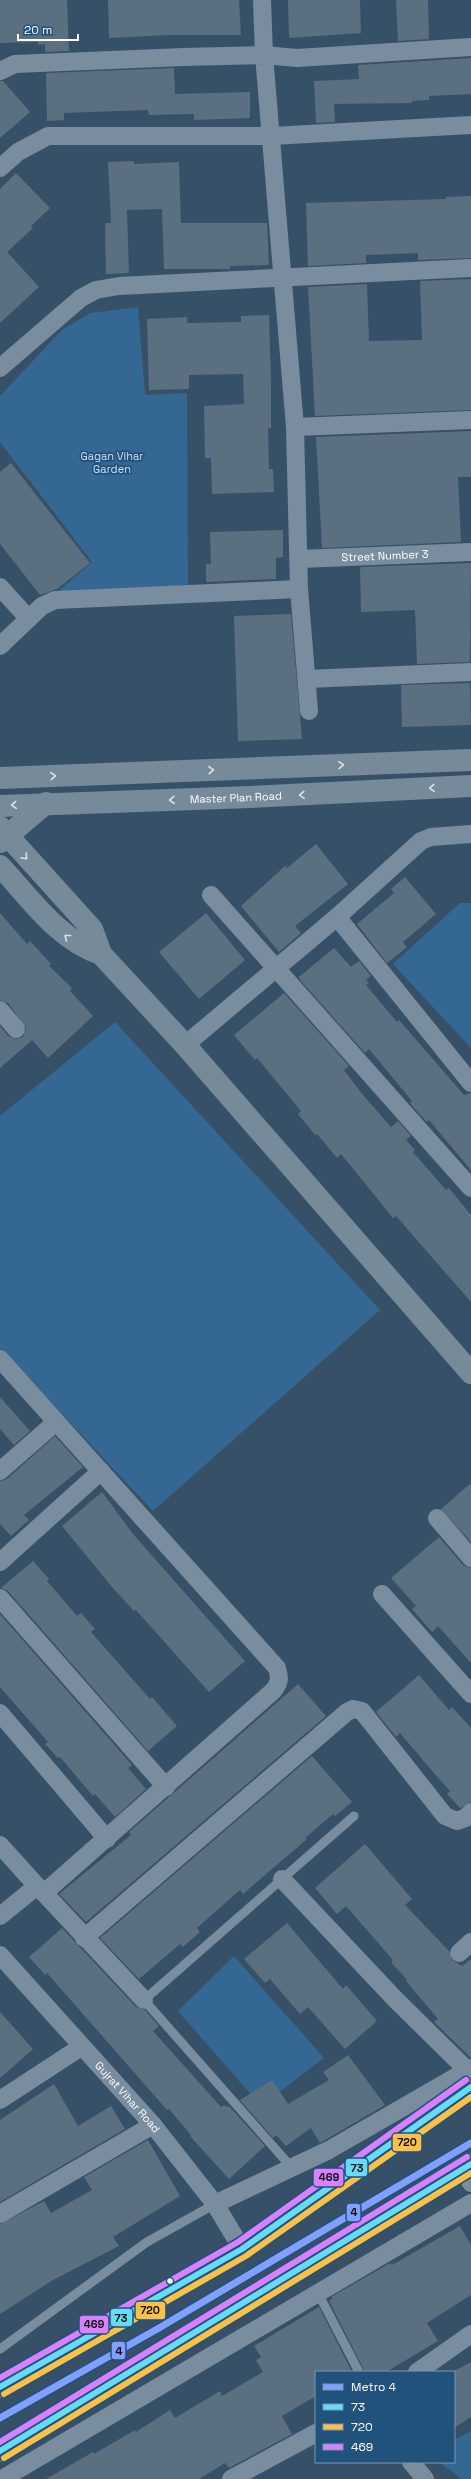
<svg xmlns="http://www.w3.org/2000/svg" width="471" height="2479" font-family="'Space Grotesk',sans-serif">
<style>
.green{fill:#346893}
.building{fill:#5a6f80}
.lines{fill:none;stroke-linecap:round;stroke-linejoin:round}
.lane{stroke:#7a8d9e;stroke-width:9}
.street{stroke:#7a8d9e;stroke-width:18}
.secondary{stroke:#778a9a;stroke-width:22}
.primary{stroke:#7a8c9d;stroke-width:22}
.bus-1-casing{stroke:#21527c;stroke-width:9}
.bus-2-casing{stroke:#21527c;stroke-width:9}
.bus-3-casing{stroke:#21527c;stroke-width:9}
.bus-1{stroke:#66dbf5;stroke-width:6}
.bus-2{stroke:#fbc046;stroke-width:6}
.bus-3{stroke:#d880ff;stroke-width:6}
.metro-1-casing{stroke:#21527c;stroke-width:10}
.metro-1{stroke:#809fff;stroke-width:7}
.oneway{stroke:#dde2e6}
.bus-dot{fill:#fff;stroke:#21527c;stroke-width:1.5}
.labels{text-anchor:middle;stroke-width:3.5;stroke-linejoin:round;paint-order:stroke}
.park-label{font-size:11px;fill:#c7e1f5;stroke:#21527c}
.street-label{font-size:11px;fill:#fff;stroke:#21527c}
.line-badge{stroke:#21527c;stroke-width:1.5}
.pale-badge-label{font-size:11px;text-anchor:middle;font-weight:bold;fill:#111}
</style>
<rect width="100%" height="100%" fill="#365167"/>
<!-- green -->
<g class="green">
<polygon points="138,307 145,395 187,393 188,585 53,596 92,562 0,442 0,396 62,330 90,313"/>
<polygon points="460,903 471,903 471,1048 393,964"/>
<polygon points="115,1022 380,1310 153,1511 0,1348 0,1116"/>
<polygon points="234,1956 324,2058 261,2106 178,2011"/>
<polygon points="471,2431 471,2479 462,2479 439,2462 454,2462 454,2440"/>
</g>
<!-- building -->
<g class="building">
<polygon points="0,0 67,0 69,51 45,52 45,44 38,45 38,42 0,43"/>
<polygon points="108,0 239,0 241,35 169,35 109,38"/>
<polygon points="288,0 360,0 361,33 289,38"/>
<polygon points="396,0 428,0 429,39 398,41"/>
<polygon points="471,58 471,94 429,96 429,100 412,101 412,103 334,104 335,122 316,123 314,81 359,79 358,65"/>
<polygon points="174,68 175,94 250,92 250,118 194,120 194,114 149,115 148,110 64,113 64,120 47,121 46,73"/>
<polygon points="0,81 3,81 30,112 0,138"/>
<polygon points="134,161 134,164 179,162 181,223 267,223 269,265 230,266 230,269 164,269 162,209 127,210 129,273 106,274 105,223 111,223 108,162"/>
<polygon points="16,173 50,208 31,226 33,228 7,252 39,287 0,323 0,189"/>
<polygon points="471,196 471,258 418,260 418,253 366,255 366,263 308,266 306,203 446,199 446,197"/>
<polygon points="471,279 471,410 315,416 308,287 367,284 369,341 422,340 420,281"/>
<polygon points="269,315 271,383 271,428 268,428 269,469 273,469 274,492 212,494 211,458 205,458 204,406 244,404 243,374 189,375 189,389 149,390 147,319 187,317 187,323 241,322 241,316"/>
<polygon points="471,431 471,477 458,477 461,542 322,548 316,437"/>
<polygon points="11,463 90,563 57,589 40,595 0,544 0,472"/>
<polygon points="283,530 283,557 276,558 276,579 206,582 206,564 211,564 210,532"/>
<polygon points="471,563 470,662 417,664 415,610 361,612 360,567"/>
<polygon points="291,614 302,739 238,741 234,616"/>
<polygon points="470,683 471,725 402,727 401,685"/>
<polygon points="316,844 348,884 295,926 301,933 279,952 241,906 285,866 287,868"/>
<polygon points="405,877 436,914 403,942 407,947 387,963 357,924 394,893 391,889"/>
<polygon points="0,913 27,944 30,941 51,964 49,966 72,988 70,991 93,1016 48,1058 32,1040 0,1068 0,1026 8,1036 17,1039 23,1037 26,1028 8,1003 0,1000"/>
<polygon points="206,913 245,960 199,999 159,952"/>
<polygon points="334,948 351,967 359,961 371,976 366,980 369,983 366,985 397,1022 399,1020 464,1095 471,1093 471,1170 429,1120 427,1122 414,1108 410,1103 412,1101 369,1049 365,1053 300,980 299,977"/>
<polygon points="284,993 349,1066 344,1070 363,1095 391,1127 398,1121 411,1136 406,1140 415,1150 413,1152 446,1190 449,1188 471,1215 471,1302 396,1216 393,1218 341,1154 337,1158 317,1134 315,1135 298,1114 301,1111 257,1058 255,1060 234,1035"/>
<polygon points="0,1397 30,1431 14,1445 0,1429"/>
<polygon points="55,1436 83,1467 24,1515 29,1520 11,1536 0,1524 0,1481 7,1479"/>
<polygon points="471,1483 471,1542 441,1509"/>
<polygon points="102,1492 133,1534 245,1661 209,1692 136,1610 134,1611 112,1587 62,1526"/>
<polygon points="439,1537 463,1565 471,1568 471,1663 438,1626 432,1632 412,1609 416,1606 391,1578"/>
<polygon points="33,1561 49,1579 47,1581 77,1616 81,1613 95,1629 91,1632 150,1699 152,1697 177,1726 148,1751 8,1591 1,1588"/>
<polygon points="0,1614 132,1765 128,1768 146,1789 115,1817 95,1794 93,1796 60,1757 58,1758 45,1744 48,1742 0,1687"/>
<polygon points="419,1675 449,1710 452,1707 471,1728 471,1802 460,1808 447,1794 450,1791 433,1772 400,1733 396,1737 376,1712"/>
<polygon points="298,1684 326,1716 86,1922 59,1894 131,1835 129,1832"/>
<polygon points="312,1756 352,1802 335,1816 333,1814 305,1838 307,1839 243,1894 240,1890 197,1928 200,1932 183,1947 180,1944 139,1979 100,1938"/>
<polygon points="365,1844 412,1899 405,1905 449,1951 452,1960 462,1966 471,1959 471,2058 434,2022 438,2019 406,1981 407,1980 391,1962 393,1960 346,1906 337,1914 315,1888"/>
<polygon points="287,1923 343,1989 346,1985 377,2021 345,2049 308,2007 300,2014 270,1979 265,1983 244,1959"/>
<polygon points="62,1928 136,2007 145,2010 159,2026 153,2031 221,2107 224,2105 227,2107 229,2106 265,2146 229,2179 190,2136 191,2135 169,2109 167,2110 47,1973 45,1975 29,1957"/>
<polygon points="0,2012 33,2049 0,2078"/>
<polygon points="348,2055 385,2105 320,2143 311,2128 286,2146 276,2135 273,2138 240,2100 272,2080 288,2104 329,2080 323,2072"/>
<polygon points="54,2084 78,2126 111,2106 125,2129 0,2202 0,2120"/>
<polygon points="148,2140 180,2196 113,2237 119,2246 53,2280 0,2314 0,2224 44,2201 51,2213 92,2190 84,2177"/>
<polygon points="460,2226 471,2245 471,2295 427,2323 438,2341 386,2372 365,2372 329,2301 332,2299 331,2297 390,2263 392,2265"/>
<polygon points="319,2307 352,2372 316,2372 316,2396 282,2416 292,2434 229,2468 225,2463 199,2479 46,2479 93,2452 94,2454 135,2430 136,2432 170,2410 175,2418 220,2391 222,2396 263,2372 256,2360 261,2357 254,2346"/>
<polygon points="471,2362 471,2417 454,2428 454,2371"/>
</g>
<g class="lines">
<!-- lane -->
<g class="lane">
<polyline points="293,2169 144,2000 354,1816"/>
<polyline points="318,2293 359,2372"/>
<polyline points="0,2349 147,2242 215,2204"/>
</g>
<!-- street -->
<g class="street">
<polyline points="262,0 264,55 295,427 299,589 309,711"/>
<polyline points="0,71 15,64 183,57 264,55 297,58 471,47"/>
<polyline points="0,168 18,152 48,136 272,136 471,125"/>
<polyline points="0,368 81,298 96,290 119,286 471,268"/>
<polyline points="295,427 471,420"/>
<path id="s1" d="M 300,559 L 471,552"/>
<polyline points="0,587 28,618"/>
<polyline points="0,646 42,606 55,600 299,589"/>
<polyline points="307,679 471,672"/>
<polyline points="471,834 431,837 421,841 337,917 471,1083"/>
<polyline points="211,895 471,1188"/>
<polyline points="0,1010 16,1029"/>
<polyline points="185,1045 337,917"/>
<path d="M 0,1359 L 277,1668 C 280,1678 280,1683 273,1691 L 44,1893 L 37,1886 L 0,1916"/>
<polyline points="0,1471 56,1422"/>
<polyline points="437,1518 471,1558"/>
<polyline points="0,1562 101,1471"/>
<polyline points="382,1594 471,1694"/>
<polyline points="0,1598 166,1787"/>
<polyline points="0,1713 107,1839"/>
<polyline points="0,1845 37,1886"/>
<polyline points="282,1879 395,1999 467,2070"/>
<polyline points="44,1893 144,2000"/>
<polyline points="84,1938 347,1712 353,1709 362,1711 445,1816 457,1821 465,1818 471,1812"/>
<polyline points="459,1953 471,1942"/>
<path id="s2" d="M 0,1955 L 153,2125 L 215,2204 L 242,2249"/>
<polyline points="0,2100 81,2047"/>
<polyline points="463,2169 471,2183"/>
<polyline points="215,2204 329,2150 471,2068"/>
<polyline points="0,2214 153,2125"/>
<polyline points="417,2372 471,2334"/>
<polyline points="411,2462 425,2479"/>
<polyline points="2,2479 471,2203"/>
<polyline points="231,2479 316,2433"/>
</g>
<!-- secondary -->
<g class="secondary">
<polyline points="0,778 471,760"/>
<path id="s3" d="M 0,806 L 250,797 L 471,786"/>
<polyline points="0,827 92,929 101,954 185,1045 471,1373"/>
<polyline points="0,842 46,803"/>
<path d="M 0,866 C 30,898 58,940 101,954"/>
</g>
<!-- primary -->
<g class="primary">
<polyline points="0,2387 242,2249 471,2087"/>
<polyline points="0,2451 471,2164"/>
</g>
<defs>
<g id="bus-1">
<polyline points="0,2387 242,2249 471,2087"/>
<polyline points="0,2451 471,2164"/>
</g>
<g id="bus-2">
<polyline points="4,2394 246,2256 471,2097"/>
<polyline points="4,2458 471,2173"/>
</g>
<g id="bus-3">
<polyline points="0,2378 238,2242 466,2080"/>
<polyline points="0,2442 467,2157"/>
</g>
</defs>
<!-- bus-1 casing -->
<use href="#bus-1" class="bus-1-casing"/>
<!-- bus-2 casing -->
<use href="#bus-2" class="bus-2-casing"/>
<!-- bus-3 casing -->
<use href="#bus-3" class="bus-3-casing"/>
<!-- bus-1 -->
<use href="#bus-1" class="bus-1"/>
<!-- bus-2 -->
<use href="#bus-2" class="bus-2"/>
<!-- bus-3 -->
<use href="#bus-3" class="bus-3"/>
<defs>
<polyline id="metro-1" points="0,2418 159,2328 471,2143"/>
</defs>
<!-- metro-1 casing -->
<use href="#metro-1" class="metro-1-casing"/>
<!-- metro-1 -->
<use href="#metro-1" class="metro-1"/>
</g>
<!-- one-way arrows -->
<defs><path id="oneway-chevron" d="M-2-3.5L2.5 0L-2 3.5" fill="none" stroke-width="1.6" stroke-linecap="round" stroke-linejoin="round"/></defs>
<g class="oneway">
<use href="#oneway-chevron" transform="translate(341 765) rotate(-2)"/>
<use href="#oneway-chevron" transform="translate(211 770) rotate(-2)"/>
<use href="#oneway-chevron" transform="translate(53 776) rotate(-2)"/>
<use href="#oneway-chevron" transform="translate(432 788) rotate(177)"/>
<use href="#oneway-chevron" transform="translate(302 795) rotate(177)"/>
<use href="#oneway-chevron" transform="translate(172 800) rotate(178)"/>
<use href="#oneway-chevron" transform="translate(14 805) rotate(177)"/>
<use href="#oneway-chevron" transform="translate(25 857) rotate(47)"/>
<use href="#oneway-chevron" transform="translate(67 937) rotate(-142)"/>
</g>
<!-- markers -->
<circle class="bus-dot" cx="170" cy="2281" r="3.5"/>
<g class="labels">
<!-- park labels -->
<g class="park-label">
<text x="112" y="460">Gagan Vihar<tspan x="112" dy="13">Garden</tspan></text>
</g>
<!-- street labels -->
<g class="street-label">
<text dy="4" stroke="none"><textPath href="#s1" startOffset="85">Street Number 3</textPath></text>
<text dy="4" stroke="none"><textPath href="#s3" startOffset="236">Master Plan Road</textPath></text>
<text dy="4" stroke="none"><textPath href="#s2" startOffset="191">Gujrat Vihar Road</textPath></text>
</g>
</g>
<g class="line-badge">
<rect x="392" y="2133" width="30" height="19" rx="4" fill="#fbc046"/>
<rect x="345" y="2158" width="23" height="19" rx="4" fill="#66dbf5"/>
<rect x="313" y="2168" width="31" height="19" rx="4" fill="#d880ff"/>
<rect x="346" y="2203" width="15" height="19" rx="4" fill="#809fff"/>
<rect x="135" y="2301" width="31" height="19" rx="4" fill="#fbc046"/>
<rect x="110" y="2308" width="23" height="19" rx="4" fill="#66dbf5"/>
<rect x="79" y="2315" width="30" height="19" rx="4" fill="#d880ff"/>
<rect x="111" y="2341" width="15" height="19" rx="4" fill="#809fff"/>
</g>
<g class="pale-badge-label">
<text x="407" y="2146">720</text>
<text x="357" y="2172">73</text>
<text x="329" y="2181">469</text>
<text x="354" y="2216">4</text>
<text x="150" y="2314">720</text>
<text x="121" y="2322">73</text>
<text x="94" y="2328">469</text>
<text x="119" y="2355">4</text>
</g>
<!-- legend -->
<rect x="315" y="2371" width="140" height="92" fill="#21527c" stroke="#7a97b0"/>
<rect x="323" y="2384" width="20" height="6" fill="#809fff" stroke="#7a97b0"/>
<text x="351" y="2391" font-size="12" fill="#ffffff">Metro 4</text>
<rect x="323" y="2404" width="20" height="6" fill="#66dbf5" stroke="#7a97b0"/>
<text x="351" y="2411" font-size="12" fill="#ffffff">73</text>
<rect x="323" y="2424" width="20" height="6" fill="#fbc046" stroke="#7a97b0"/>
<text x="351" y="2431" font-size="12" fill="#ffffff">720</text>
<rect x="323" y="2444" width="20" height="6" fill="#d880ff" stroke="#7a97b0"/>
<text x="351" y="2451" font-size="12" fill="#ffffff">469</text>
<!-- scale -->
<path d="M18 34v6h60v-6" fill="none" stroke="#ffffff" stroke-width="2"/>
<text x="24" y="34" font-size="12" fill="#ffffff" stroke="#21527c" stroke-width="3" paint-order="stroke">20 m</text>
</svg>
